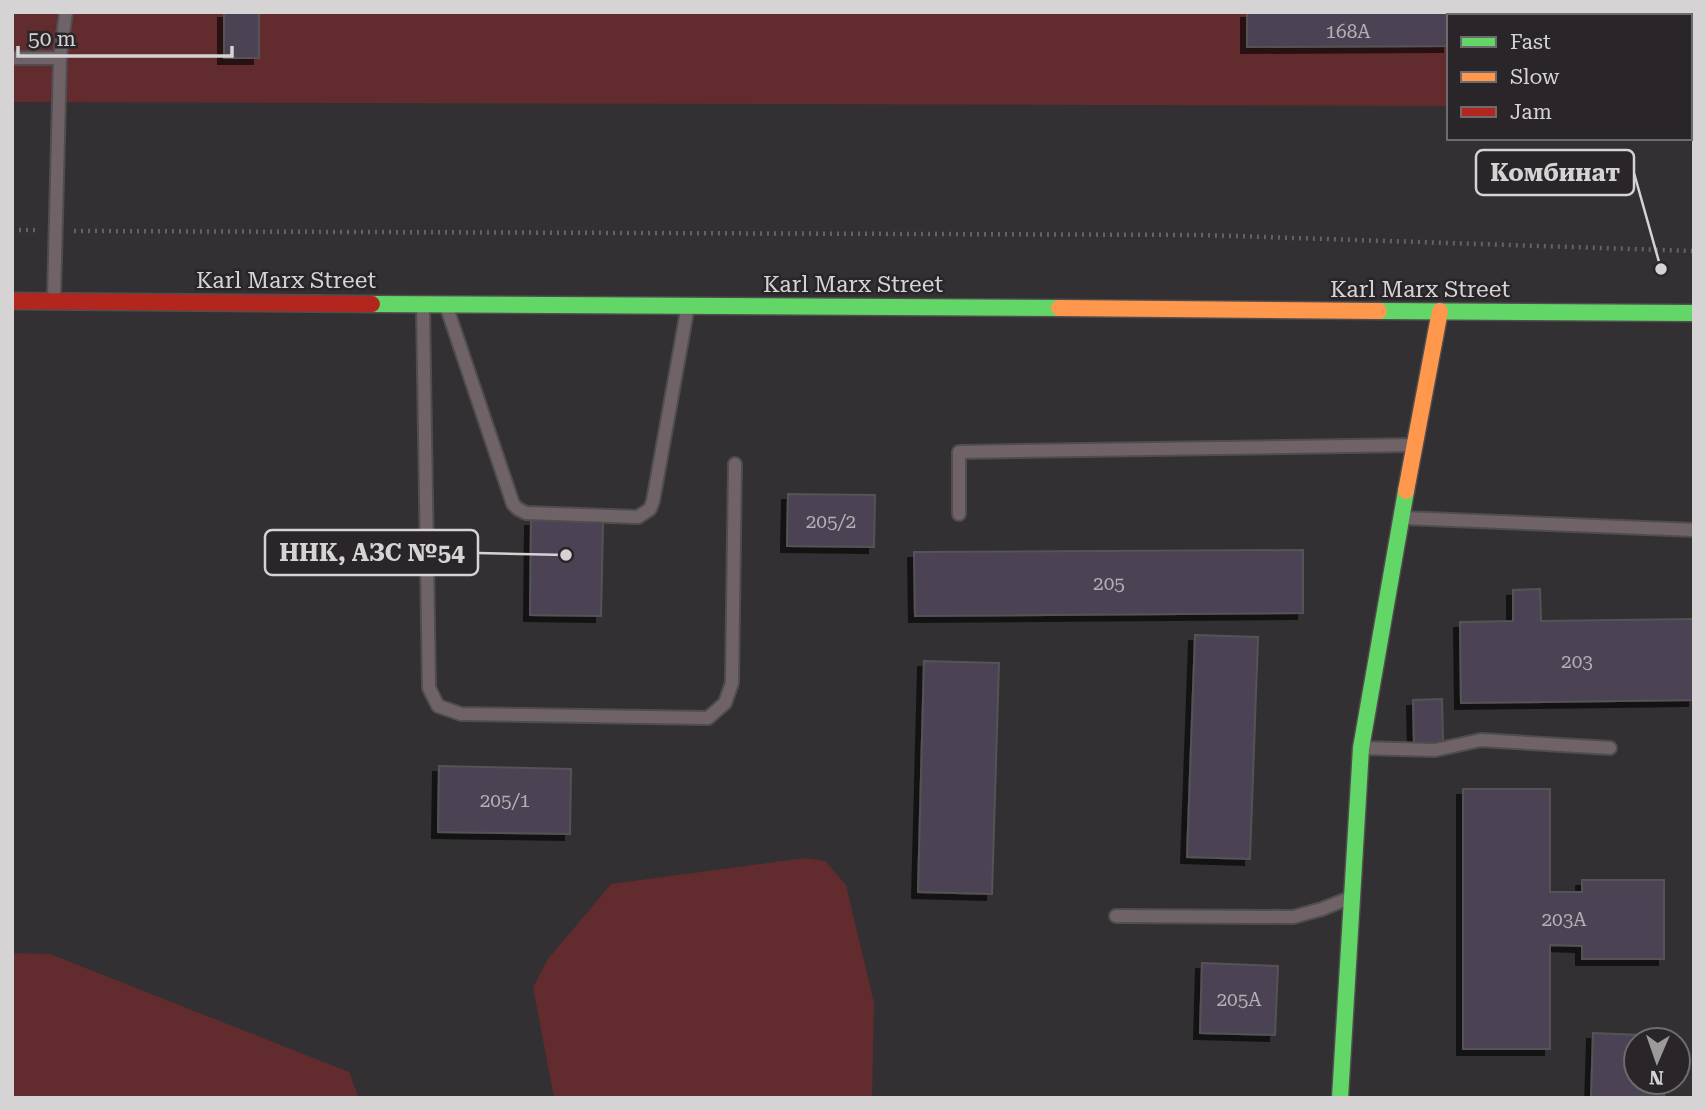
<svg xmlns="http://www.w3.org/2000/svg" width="1706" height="1110" font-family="'Roboto Serif',serif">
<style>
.green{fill:#622b2d}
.building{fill:#4b4252;stroke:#555355;stroke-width:2;filter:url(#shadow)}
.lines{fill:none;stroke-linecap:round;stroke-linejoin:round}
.lane-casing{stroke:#504d4f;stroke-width:16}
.fast-casing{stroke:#504d4f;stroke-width:19}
.slow-casing{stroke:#504d4f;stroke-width:19}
.jam-casing{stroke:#504d4f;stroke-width:19}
.path{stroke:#686064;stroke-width:4.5;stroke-dasharray:2 5;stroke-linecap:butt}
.lane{stroke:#6f6368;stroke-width:12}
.fast{stroke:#63d668;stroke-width:16}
.slow{stroke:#ff974d;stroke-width:16}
.jam{stroke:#b3261e;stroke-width:16}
.labels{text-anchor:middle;stroke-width:5;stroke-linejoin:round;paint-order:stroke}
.number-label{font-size:19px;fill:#b3afb4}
.street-label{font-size:23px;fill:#d6d3d5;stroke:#292529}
.leader{fill:none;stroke:#d6d3d5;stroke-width:2.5}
.callout-dot{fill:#d6d3d5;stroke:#292529;stroke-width:2.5}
.callout{fill:#292529;stroke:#d6d3d5;stroke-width:2.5}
.callout-label{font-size:24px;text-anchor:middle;font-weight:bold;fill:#d6d3d5}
</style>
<defs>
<filter id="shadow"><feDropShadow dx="-6" dy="6" stdDeviation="0" flood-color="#0009"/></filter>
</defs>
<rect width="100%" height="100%" fill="#323032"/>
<!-- green -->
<g class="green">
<polygon points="12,12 1694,12 1694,106 1690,106 1690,16 1449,16 1449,106 12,102"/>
<polygon points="805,858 825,861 846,885 874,1003 872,1098 554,1098 533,987 548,959 611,884"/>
<polygon points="12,953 50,954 349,1072 359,1098 12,1098"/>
</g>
<!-- building -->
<g class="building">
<rect x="224" y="12" width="35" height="46"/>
<polygon points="1247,12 1513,12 1513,16 1449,16 1449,46 1247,47"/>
<polygon points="788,494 875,495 874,547 787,546"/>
<polygon points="531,520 603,522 601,616 530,615"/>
<polygon points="1303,550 1303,613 915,616 914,552"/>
<polygon points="1540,589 1541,621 1694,619 1694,700 1461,703 1460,622 1513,621 1513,590"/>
<polygon points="1195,635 1258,637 1250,859 1187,857"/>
<polygon points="924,661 999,663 992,894 918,892"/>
<polygon points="1442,699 1443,743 1414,744 1413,700"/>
<polygon points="439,766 571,769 570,834 438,832"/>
<polygon points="1463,789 1550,789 1550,892 1582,892 1582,880 1664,880 1664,959 1582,959 1582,946 1550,945 1550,1049 1463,1049"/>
<polygon points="1202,963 1278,966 1275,1035 1200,1033"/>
<polygon points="1593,1033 1666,1036 1666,1040 1636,1040 1636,1082 1665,1082 1664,1098 1591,1098"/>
</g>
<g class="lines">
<defs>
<g id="lane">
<polyline points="1584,12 1585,16"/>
<polyline points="12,58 60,58"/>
<polyline points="1690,108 1694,108"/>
<polyline points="54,297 60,58 66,12"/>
<polyline points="423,308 429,688 438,706 461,714 708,718 725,703 732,683 735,464"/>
<polyline points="447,308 513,504 518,509 526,513 638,517 650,509 653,501 687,311"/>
<polyline points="959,514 959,452 1414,445"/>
<polyline points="1404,518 1694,530"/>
<polyline points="1361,748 1435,750 1481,740 1610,748"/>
<polyline points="1116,916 1293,917 1322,909 1347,899"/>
</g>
<g id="fast">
<polyline points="372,304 1059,308"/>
<polyline points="1379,311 1694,313"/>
<polyline points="1340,1098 1361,748 1406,491"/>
</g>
<g id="slow">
<polyline points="1059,308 1379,311"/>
<polyline points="1406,491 1440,311"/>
</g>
<polyline id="jam" points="12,301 372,304"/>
</defs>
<!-- lane casing -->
<use href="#lane" class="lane-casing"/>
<!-- fast casing -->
<use href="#fast" class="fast-casing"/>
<!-- slow casing -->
<use href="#slow" class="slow-casing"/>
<!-- jam casing -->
<use href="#jam" class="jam-casing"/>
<!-- path -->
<g class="path">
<polyline points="12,230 38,230"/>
<polyline points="74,231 1203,235 1694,251"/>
</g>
<!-- lane -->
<use href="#lane" class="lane"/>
<!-- fast -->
<use href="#fast" class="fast"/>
<!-- slow -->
<use href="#slow" class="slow"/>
<!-- jam -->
<use href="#jam" class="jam"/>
</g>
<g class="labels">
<!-- number labels -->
<g class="number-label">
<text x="1348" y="38">168А</text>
<text x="831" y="528">205/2</text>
<text x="1109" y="590">205</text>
<text x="1577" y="668">203</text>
<text x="505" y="807">205/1</text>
<text x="1564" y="926">203А</text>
<text x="1239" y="1006">205А</text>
</g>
<!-- street labels -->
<g class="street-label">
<text x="286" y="288">Karl Marx Street</text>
<text x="853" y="292">Karl Marx Street</text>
<text x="1420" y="297">Karl Marx Street</text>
</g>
</g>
<!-- callouts -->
<path class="leader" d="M1661 269L1634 173M566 555L478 553"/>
<g class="callout-dot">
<circle cx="1661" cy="269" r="7"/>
<circle cx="566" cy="555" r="7"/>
</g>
<g class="callout">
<rect x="1476" y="150" width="158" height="45" rx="7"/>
<rect x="265" y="530" width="213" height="45" rx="7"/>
</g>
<g class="callout-label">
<text x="1555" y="181">Комбинат</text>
<text x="372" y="561">ННК, АЗС №54</text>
</g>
<!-- border -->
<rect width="1706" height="1110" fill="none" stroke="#d6d3d5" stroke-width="28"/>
<!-- legend -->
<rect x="1447" y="14" width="245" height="126" fill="#292529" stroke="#6e6b6e" stroke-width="2"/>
<rect x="1461" y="37" width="35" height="10" fill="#63d668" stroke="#6e6b6e" stroke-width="2"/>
<text x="1510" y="49" font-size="21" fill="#d6d3d5">Fast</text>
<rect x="1461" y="72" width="35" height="10" fill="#ff974d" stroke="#6e6b6e" stroke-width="2"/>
<text x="1510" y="84" font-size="21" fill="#d6d3d5">Slow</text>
<rect x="1461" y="107" width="35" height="10" fill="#b3261e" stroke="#6e6b6e" stroke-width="2"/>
<text x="1510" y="119" font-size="21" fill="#d6d3d5">Jam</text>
<!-- north arrow -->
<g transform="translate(1657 1061) rotate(182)"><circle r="33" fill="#292529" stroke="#6e6b6e" stroke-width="2"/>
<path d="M0-5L12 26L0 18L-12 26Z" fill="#9d9a9c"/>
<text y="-10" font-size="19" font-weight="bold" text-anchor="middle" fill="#d6d3d5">N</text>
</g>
<!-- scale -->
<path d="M18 46v10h214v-10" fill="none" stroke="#d6d3d5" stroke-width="3.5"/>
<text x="28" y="46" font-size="21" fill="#d6d3d5" stroke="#292529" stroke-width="5" paint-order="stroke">50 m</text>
</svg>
